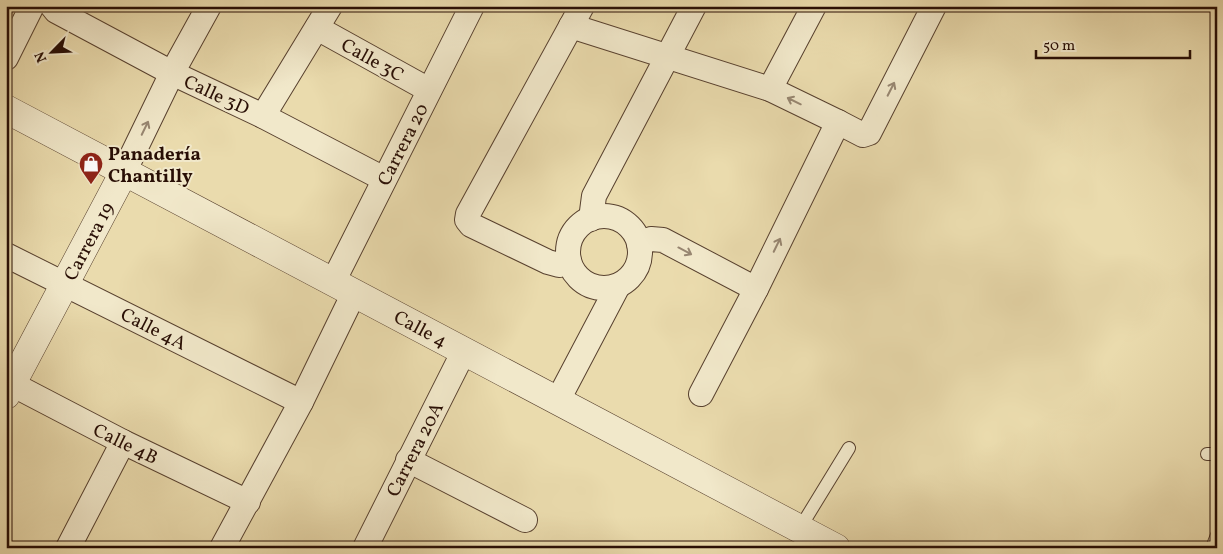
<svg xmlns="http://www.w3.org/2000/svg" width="1223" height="554" font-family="Vollkorn,serif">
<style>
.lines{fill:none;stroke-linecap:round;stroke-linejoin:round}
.service-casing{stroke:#58412f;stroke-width:14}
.minor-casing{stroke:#58412f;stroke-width:26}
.tertiary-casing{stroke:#58412f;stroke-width:29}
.service{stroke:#f1e8ca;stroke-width:12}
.minor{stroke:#f1e8ca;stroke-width:24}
.tertiary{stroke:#f1e8ca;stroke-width:28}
.oneway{stroke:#978671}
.labels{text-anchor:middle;stroke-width:4;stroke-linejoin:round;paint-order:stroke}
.street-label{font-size:19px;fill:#280e05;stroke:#f1e8ca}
.poi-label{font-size:19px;font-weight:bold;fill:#280e05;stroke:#f1e8ca;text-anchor:start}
</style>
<rect width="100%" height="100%" fill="#eadbad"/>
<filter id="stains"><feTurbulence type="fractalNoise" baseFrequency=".004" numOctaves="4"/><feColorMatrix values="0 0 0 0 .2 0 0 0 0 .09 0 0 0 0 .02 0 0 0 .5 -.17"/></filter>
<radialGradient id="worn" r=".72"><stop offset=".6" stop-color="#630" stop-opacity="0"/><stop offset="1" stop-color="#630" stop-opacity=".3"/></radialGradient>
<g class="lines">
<defs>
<g id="service">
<polyline points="1207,454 1217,454"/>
<polyline points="800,528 849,448"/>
<polyline points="1212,548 1217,535"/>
</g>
<g id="minor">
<polyline points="52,6 56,11 172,73 263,116 384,179"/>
<polyline points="571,26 770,89 838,122 863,135 869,133 934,6"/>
<polyline points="317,28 429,90"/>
<polyline points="6,58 32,6"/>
<polyline points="770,89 814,6"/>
<polyline points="263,116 330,6"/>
<polyline points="124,172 172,73 209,6"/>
<circle cx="604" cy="252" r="36"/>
<polyline points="591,219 594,196 694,6"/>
<polyline points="639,244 651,239 663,240 756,289"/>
<polyline points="6,255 301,402"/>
<polyline points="569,261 559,265 548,262 471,225 467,220 468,214 582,6"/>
<polyline points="333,282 472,6"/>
<polyline points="6,381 123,442 248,502"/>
<polyline points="701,394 756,289 838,122"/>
<polyline points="558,400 618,286"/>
<polyline points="408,460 525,520"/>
<polyline points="68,548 123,442"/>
<polyline points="222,548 301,402 354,293"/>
<polyline points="365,548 464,351"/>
</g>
<g id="tertiary">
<polyline points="6,109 836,548"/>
<polyline points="6,395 124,172"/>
</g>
</defs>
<!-- service casing -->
<use href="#service" class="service-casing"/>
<!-- minor casing -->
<use href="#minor" class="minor-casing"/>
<!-- tertiary casing -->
<use href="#tertiary" class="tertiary-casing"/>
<!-- service -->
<use href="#service" class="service"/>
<!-- minor -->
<use href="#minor" class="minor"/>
<!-- tertiary -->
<use href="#tertiary" class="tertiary"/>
</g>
<!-- one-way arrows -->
<defs><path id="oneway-shaft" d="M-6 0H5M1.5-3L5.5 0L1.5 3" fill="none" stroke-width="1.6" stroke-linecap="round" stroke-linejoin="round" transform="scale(1.25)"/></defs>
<g class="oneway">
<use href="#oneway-shaft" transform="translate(891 89) rotate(-63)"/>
<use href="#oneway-shaft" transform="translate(794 101) rotate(-154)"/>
<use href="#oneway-shaft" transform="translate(145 128) rotate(-64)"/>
<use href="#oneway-shaft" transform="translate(777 245) rotate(-64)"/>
<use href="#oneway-shaft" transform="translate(685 251) rotate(28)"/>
</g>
<!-- icons -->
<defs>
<symbol id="shop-pin" viewBox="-11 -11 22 30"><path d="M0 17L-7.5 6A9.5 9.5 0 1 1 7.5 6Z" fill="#8f2418" stroke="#f1e8ca"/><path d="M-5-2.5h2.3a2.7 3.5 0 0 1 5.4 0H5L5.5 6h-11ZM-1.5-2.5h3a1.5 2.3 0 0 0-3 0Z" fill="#fff"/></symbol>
</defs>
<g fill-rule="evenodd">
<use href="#shop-pin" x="77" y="150" width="28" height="38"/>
</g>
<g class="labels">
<!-- street labels -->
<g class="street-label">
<text transform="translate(373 59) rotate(29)" y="7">Calle 3C</text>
<text transform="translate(217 94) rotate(25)" y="7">Calle 3D</text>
<text transform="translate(402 144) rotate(-63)" y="7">Carrera 20</text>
<text transform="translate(88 241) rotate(-62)" y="7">Carrera 19</text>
<text transform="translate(154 328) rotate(27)" y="7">Calle 4A</text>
<text transform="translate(421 328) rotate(28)" y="7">Calle 4</text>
<text transform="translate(126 443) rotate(26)" y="7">Calle 4B</text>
<text transform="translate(414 449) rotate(-63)" y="7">Carrera 20A</text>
</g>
<!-- poi labels -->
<g class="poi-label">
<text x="108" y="160">Panadería<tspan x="108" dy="22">Chantilly</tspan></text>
</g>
</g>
<!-- margin -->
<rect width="1223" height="554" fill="none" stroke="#eadbad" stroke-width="25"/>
<rect x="8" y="8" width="1208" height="539" fill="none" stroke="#280e05" stroke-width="2.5"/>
<rect x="12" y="12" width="1198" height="529" fill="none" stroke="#280e05"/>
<!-- north arrow -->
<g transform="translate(52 52) rotate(246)" stroke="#f1e8ca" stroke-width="4" paint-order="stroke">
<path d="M0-4L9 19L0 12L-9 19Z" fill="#280e05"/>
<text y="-8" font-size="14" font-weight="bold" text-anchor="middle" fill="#280e05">N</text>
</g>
<!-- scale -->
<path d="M1036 50v8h154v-8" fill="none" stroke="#280e05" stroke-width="2.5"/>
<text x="1043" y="50" font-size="15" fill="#280e05" stroke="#f1e8ca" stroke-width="4" paint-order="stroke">50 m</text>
<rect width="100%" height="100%" filter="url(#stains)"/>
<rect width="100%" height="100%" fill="url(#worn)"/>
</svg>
